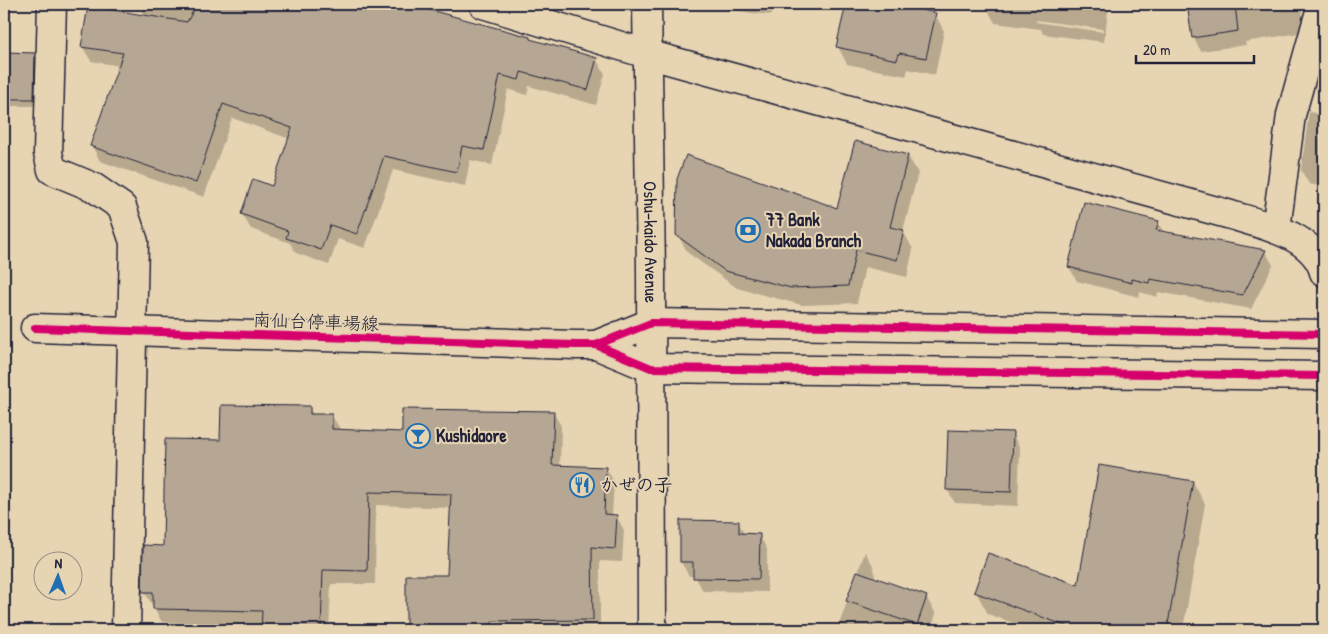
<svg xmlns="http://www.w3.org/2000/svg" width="1328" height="634" font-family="'Patrick Hand','Klee One',sans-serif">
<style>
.shadow{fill:#0003;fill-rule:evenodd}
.building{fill:#b6a794;stroke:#22223b}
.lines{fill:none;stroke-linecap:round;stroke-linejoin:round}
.street-casing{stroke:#22223b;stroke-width:31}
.secondary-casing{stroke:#22223b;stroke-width:31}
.street{stroke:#e6d4b2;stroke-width:28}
.secondary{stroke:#e6d4b2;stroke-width:28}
.cycleway-casing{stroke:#e6d4b2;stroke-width:11}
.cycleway{stroke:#d6006c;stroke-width:8}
.labels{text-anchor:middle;stroke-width:4;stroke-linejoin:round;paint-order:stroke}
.poi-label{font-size:18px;font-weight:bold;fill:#22223b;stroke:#e6d4b2;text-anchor:start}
.street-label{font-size:18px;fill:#22223b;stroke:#e6d4b2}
</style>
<rect width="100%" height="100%" fill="#e6d4b2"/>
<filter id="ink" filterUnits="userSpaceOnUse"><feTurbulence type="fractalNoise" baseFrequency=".02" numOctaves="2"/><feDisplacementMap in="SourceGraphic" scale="10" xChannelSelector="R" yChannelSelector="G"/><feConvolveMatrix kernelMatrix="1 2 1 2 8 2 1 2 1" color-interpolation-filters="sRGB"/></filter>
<g filter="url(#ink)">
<!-- shadow -->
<g class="shadow">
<polygon points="143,4 289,4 303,12 305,4 396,4 400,5 404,4 530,38 531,41 596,59 605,74 596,105 529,86 527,95 508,89 492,165 470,160 465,186 393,170 365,248 338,239 329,265 296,253 290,243 251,229 242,214 273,188 290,139 232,118 204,197 100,161 92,146 120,66 91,61 82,46 141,16"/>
<polygon points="692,4 773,4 772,15 752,13"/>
<polygon points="847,4 926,4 925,12 935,14 944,31 935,75 908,69 906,76 847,64 838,47"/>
<path d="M 988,4 L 1109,4 L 1104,42 L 1043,34 L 1041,29 L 995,23 L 988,10 ZM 1036,20 L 1103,29 L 1103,32 L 1036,22 Z"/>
<polygon points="1189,4 1301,4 1305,32 1245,42 1246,45 1201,51 1193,37"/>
<polygon points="4,54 34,54 38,61 37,106 5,106 4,103"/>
<polygon points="1309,112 1324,115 1324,187 1309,184 1301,170"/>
<polygon points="908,156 918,173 903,231 913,249 907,277 865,267 857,303 802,305 737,288 688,253 677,234 838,210"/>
<polygon points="1158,222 1164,233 1265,251 1273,265 1251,309 1158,292 1157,297 1140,292 1139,297 1077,281 1069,267"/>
<polygon points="309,408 314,416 332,416 340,429 403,433 553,412 561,426 560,466 606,468 614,482 612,516 616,516 624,530 622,562 600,561 600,630 505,630 500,621 489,554 472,630 409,630 407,626 448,576 451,508 376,505 375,584 331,584 329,630 202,630 200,627 200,623 162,622 154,609 154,605 152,605 144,591 165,547 221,441"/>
<polygon points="1012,434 1020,448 1018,506 955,503 947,489"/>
<polygon points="1193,482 1205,504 1183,630 1032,630 988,614 976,592 1079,587"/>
<polygon points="738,522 745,535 759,535 767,549 767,592 703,591 695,576 689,576 681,562"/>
<polygon points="865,552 874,567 875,579 926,597 936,614 931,630 892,630 877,625 878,630 837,630"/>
</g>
<!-- building -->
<g class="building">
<polygon points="197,4 408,4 530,37 530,39 597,58 588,90 521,72 519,80 500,75 484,150 462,146 457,172 384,156 357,234 330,225 321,250 286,238 288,231 241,214 253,179 272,186 292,128 223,104 196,183 90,146 123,53 81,47 88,6 187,22"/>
<polygon points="846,4 894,4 936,13 926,58 899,53 897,60 836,47"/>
<polygon points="1187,4 1235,4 1238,31 1192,38"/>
<polygon points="4,52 35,53 34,99 4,99"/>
<polygon points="855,141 908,155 890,227 904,230 897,260 856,250 848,286 791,288 725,271 676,235 677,179 686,155 837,208"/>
<polygon points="1084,202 1159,221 1156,230 1266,250 1243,295 1150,279 1149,283 1132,279 1132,283 1068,267"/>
<polygon points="221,405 310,406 310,414 332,414 332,429 402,432 402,409 554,411 552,465 606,467 604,514 617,515 615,549 592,547 593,620 492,621 492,627 406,626 406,575 447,575 451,494 369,492 367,571 323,570 321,630 261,630 262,611 153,609 153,592 142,592 143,545 163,546 165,439 220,440"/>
<polygon points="948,430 1013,432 1011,492 946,490"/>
<polygon points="1099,465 1193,481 1167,630 1077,630 974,592 988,553 1078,585"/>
<polygon points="680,520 739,521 739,533 760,534 759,579 693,578 693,562 680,562"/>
<polygon points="857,571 927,596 917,625 846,601"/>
</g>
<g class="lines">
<defs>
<g id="street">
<polyline points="52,4 48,153 52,170 93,187 122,207 134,242 126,630"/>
<path d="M 483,4 L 647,54 L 1231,215 C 1263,225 1314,235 1324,272"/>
<polyline points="1276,229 1291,115 1322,4"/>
</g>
<g id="secondary">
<path id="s1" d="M 647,4 L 651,271 L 652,630"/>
<polyline points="35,328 576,345 596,345 651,323 1324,334"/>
<polyline points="596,345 651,368 1324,376"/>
</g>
</defs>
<!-- street casing -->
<use href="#street" class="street-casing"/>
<!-- secondary casing -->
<use href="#secondary" class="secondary-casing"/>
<!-- street -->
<use href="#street" class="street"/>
<!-- secondary -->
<use href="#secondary" class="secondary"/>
<defs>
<g id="cycleway">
<polyline points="35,328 576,345 596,345 651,323 1324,334"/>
<polyline points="596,345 651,368 1324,376"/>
</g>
</defs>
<!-- cycleway casing -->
<use href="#cycleway" class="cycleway-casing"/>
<!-- cycleway -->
<use href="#cycleway" class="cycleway"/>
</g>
</g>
<!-- icons -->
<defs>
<symbol id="bank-ring" viewBox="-11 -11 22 22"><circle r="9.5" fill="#e6d4b2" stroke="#1f6fb2" stroke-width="1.5"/><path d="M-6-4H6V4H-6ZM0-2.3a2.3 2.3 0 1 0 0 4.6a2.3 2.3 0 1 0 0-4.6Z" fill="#1f6fb2"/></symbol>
<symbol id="bar-ring" viewBox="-11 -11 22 22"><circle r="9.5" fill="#e6d4b2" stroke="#1f6fb2" stroke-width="1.5"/><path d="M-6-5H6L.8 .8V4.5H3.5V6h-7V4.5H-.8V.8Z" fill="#1f6fb2"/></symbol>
<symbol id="restaurant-ring" viewBox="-11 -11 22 22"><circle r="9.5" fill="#e6d4b2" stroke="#1f6fb2" stroke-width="1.5"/><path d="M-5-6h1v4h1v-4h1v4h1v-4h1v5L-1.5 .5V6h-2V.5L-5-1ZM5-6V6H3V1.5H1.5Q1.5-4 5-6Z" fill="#1f6fb2"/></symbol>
</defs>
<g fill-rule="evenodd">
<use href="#bank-ring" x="734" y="216" width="28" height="28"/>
<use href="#bar-ring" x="404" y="422" width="28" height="28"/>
<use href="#restaurant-ring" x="568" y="471" width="28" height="28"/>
</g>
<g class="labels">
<!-- poi labels -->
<g class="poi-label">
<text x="766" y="226">77 Bank<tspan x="766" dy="21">Nakada Branch</tspan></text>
<text x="436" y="442">Kushidaore</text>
<text x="600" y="491">かぜの子</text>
</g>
<!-- street labels -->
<g class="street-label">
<text dy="6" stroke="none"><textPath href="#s1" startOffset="238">Oshu-kaido Avenue</textPath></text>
<text transform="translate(316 322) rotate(2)" y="6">南仙台停車場線</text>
</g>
</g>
<!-- margin -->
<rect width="1328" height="634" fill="none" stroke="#e6d4b2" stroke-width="20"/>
<rect x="10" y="10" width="1308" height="614" fill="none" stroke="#22223b" stroke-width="2" filter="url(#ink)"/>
<!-- north arrow -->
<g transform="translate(58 576) rotate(2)"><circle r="24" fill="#e6d4b2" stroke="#988d82"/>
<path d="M0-4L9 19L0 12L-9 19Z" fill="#1f6fb2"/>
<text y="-8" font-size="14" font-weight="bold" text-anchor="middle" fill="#22223b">N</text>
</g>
<!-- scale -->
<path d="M1136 55v8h118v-8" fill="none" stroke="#22223b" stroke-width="2.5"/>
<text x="1143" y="55" font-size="15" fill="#22223b" stroke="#e6d4b2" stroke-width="4" paint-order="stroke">20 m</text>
</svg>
